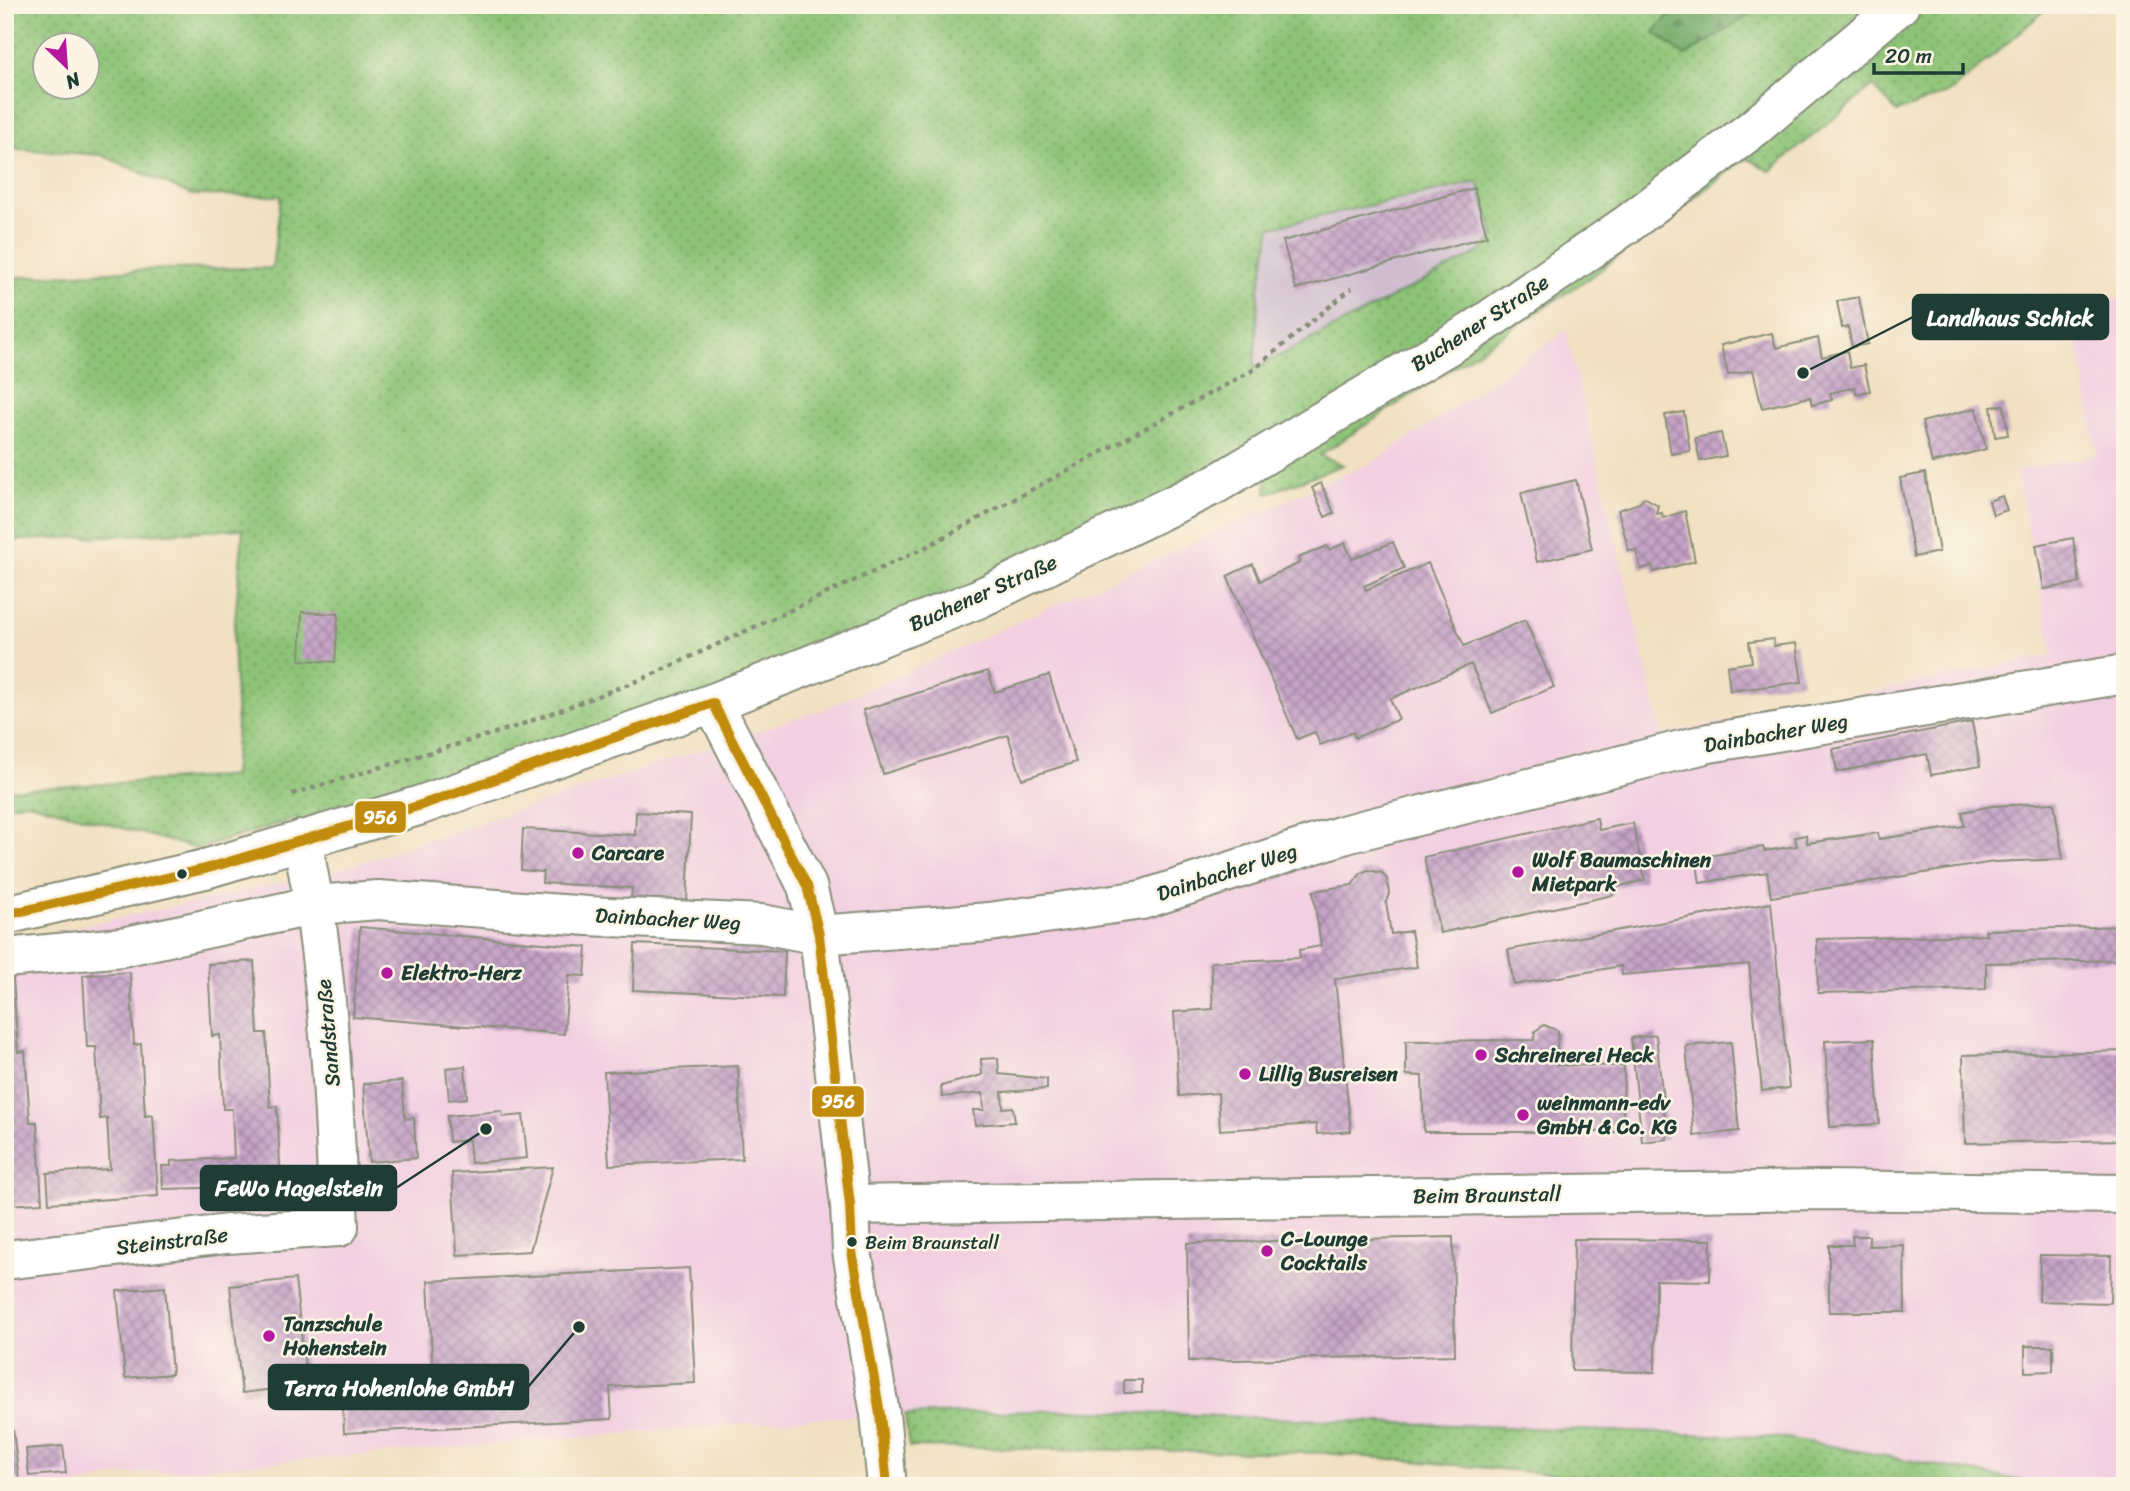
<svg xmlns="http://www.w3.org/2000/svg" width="2130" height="1491" font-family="Sriracha,sans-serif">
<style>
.built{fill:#f2cfe1}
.industrial{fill:#cfbdcf}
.green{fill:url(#green-dots);stroke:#568056;stroke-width:2;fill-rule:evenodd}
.forest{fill:url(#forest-firs);stroke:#48744e;stroke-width:2}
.building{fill:url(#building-cross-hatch)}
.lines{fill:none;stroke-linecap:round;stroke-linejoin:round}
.minor-casing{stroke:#888e7a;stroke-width:42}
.major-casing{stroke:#888e7a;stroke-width:42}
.path{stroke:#888e7a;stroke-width:4.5;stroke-dasharray:5 5;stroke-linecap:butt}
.minor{stroke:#fff;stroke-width:38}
.major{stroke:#fff;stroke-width:38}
.bus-1-casing{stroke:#fcf5e5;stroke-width:16}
.bus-1{stroke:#c18c0d;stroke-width:10}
.poi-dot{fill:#b5179e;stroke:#fcf5e5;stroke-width:2.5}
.bus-dot{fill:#1f3d34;stroke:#fcf5e5;stroke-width:2.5}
.labels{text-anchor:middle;stroke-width:5;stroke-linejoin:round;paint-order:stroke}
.bus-label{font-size:19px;fill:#1f3d34;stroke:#fcf5e5;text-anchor:start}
.street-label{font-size:21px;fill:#1f3d34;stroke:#fcf5e5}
.poi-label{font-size:21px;font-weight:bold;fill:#1f3d34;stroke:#fcf5e5;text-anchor:start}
.leader{fill:none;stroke:#1f3d34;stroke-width:2.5}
.callout-dot{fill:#1f3d34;stroke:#fcf5e5;stroke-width:2.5}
.callout{fill:#1f3d34;stroke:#1f3d34;stroke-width:2.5}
.callout-label{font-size:23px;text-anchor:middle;font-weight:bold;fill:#fff}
.line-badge{stroke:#fcf5e5;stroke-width:2.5}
.badge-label{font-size:19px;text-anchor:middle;font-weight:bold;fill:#fff}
</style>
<defs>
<pattern id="green-dots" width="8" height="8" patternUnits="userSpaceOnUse" patternTransform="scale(1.75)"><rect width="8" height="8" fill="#8dc477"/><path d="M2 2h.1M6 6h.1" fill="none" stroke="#73a062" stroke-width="1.8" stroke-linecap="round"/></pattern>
<pattern id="forest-firs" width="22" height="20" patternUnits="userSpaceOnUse" patternTransform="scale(1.75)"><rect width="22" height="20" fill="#72aa68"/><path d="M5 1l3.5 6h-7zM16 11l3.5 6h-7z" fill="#5d8c56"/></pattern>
<pattern id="building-cross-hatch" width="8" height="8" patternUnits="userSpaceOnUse" patternTransform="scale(1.75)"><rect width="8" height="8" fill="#c6a3c7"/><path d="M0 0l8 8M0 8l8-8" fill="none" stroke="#a086a2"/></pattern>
</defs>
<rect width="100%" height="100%" fill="#fcf5e5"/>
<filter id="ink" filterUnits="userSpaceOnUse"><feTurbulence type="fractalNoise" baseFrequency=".0143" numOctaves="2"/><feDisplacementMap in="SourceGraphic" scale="14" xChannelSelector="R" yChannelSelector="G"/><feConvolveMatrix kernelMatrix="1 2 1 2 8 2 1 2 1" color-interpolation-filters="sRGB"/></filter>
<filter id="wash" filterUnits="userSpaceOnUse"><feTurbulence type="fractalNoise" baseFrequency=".00686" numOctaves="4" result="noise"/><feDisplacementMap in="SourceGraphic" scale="28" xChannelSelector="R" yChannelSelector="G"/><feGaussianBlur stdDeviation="1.57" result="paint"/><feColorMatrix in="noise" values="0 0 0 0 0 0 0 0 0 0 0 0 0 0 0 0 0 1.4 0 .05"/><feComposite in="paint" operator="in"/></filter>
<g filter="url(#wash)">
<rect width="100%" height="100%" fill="#f1e0c1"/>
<!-- built -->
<polygon class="built" points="2125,297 2125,1486 2049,1486 1787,1438 1065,1410 817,1418 116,1475 77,1486 5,1486 5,943 329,873 822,710 1377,460 1566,331 1662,735 2053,655 2016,471 2097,455 2072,310"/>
<!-- industrial -->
<polygon class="industrial" points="1478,182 1495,237 1480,252 1253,370 1259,289 1271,227"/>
<!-- green -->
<g class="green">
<path d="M 5,5 L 1678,5 L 1654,32 L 1685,56 L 1765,5 L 2051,5 L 1952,91 L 1897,112 L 1873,86 L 1770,171 L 1746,158 L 1595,274 L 1320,455 L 1343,465 L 1266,494 L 1268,454 L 978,599 L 302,840 L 297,818 L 198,849 L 28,802 L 5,806 L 5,790 L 233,776 L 237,725 L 233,644 L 243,529 L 5,541 L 5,278 L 162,269 L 272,268 L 281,196 L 191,195 L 102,155 L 5,148 ZM 46,46 L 88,46 L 88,88 L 46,88 ZM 1478,182 L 1495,237 L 1480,252 L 1254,369 L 1259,289 L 1271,227 Z"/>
<polygon points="1065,1410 1787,1438 2049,1486 1683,1486 1325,1453 909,1447 905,1415"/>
</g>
<!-- forest -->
<polygon class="forest" points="1678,5 1765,5 1685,56 1654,32"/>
<g id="blocks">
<!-- building -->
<g class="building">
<polygon points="1474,188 1487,236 1296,289 1283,241"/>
<polygon points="1859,297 1868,344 1852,347 1848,327 1842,328 1837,301"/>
<polygon points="1772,333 1776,348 1818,338 1822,357 1847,351 1850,368 1864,365 1870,391 1856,394 1855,387 1830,393 1832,400 1812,405 1810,397 1762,408 1753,370 1728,375 1721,345"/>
<polygon points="2004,405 2008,435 1995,437 1991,407"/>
<polygon points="1976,408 1986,449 1932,463 1922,422"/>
<polygon points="1684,412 1690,451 1671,454 1665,415"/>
<polygon points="1721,433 1726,456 1700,461 1695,438"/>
<polygon points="1925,473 1939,552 1914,557 1900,478"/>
<polygon points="1576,480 1592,549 1537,562 1521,493"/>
<polygon points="1321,483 1334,513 1325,517 1312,488"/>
<polygon points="2002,496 2007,510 1993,515 1989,501"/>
<polygon points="1644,497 1658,505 1656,514 1662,513 1663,518 1685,511 1695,561 1654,572 1652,566 1641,569 1636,550 1629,551 1618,510 1640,503"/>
<polygon points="2073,538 2080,583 2044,589 2036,545"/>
<polygon points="1393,542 1404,568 1364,586 1366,590 1428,563 1464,646 1525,620 1554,687 1492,713 1471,664 1390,699 1399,719 1355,738 1353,732 1320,745 1315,732 1297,739 1227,576 1253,564 1260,581 1300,563 1298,558 1327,546 1329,550 1345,543 1352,559"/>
<polygon points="302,612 338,614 335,662 300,660"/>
<polygon points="1773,639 1774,646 1796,643 1802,682 1730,691 1727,666 1752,662 1749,642"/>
<polygon points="988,671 995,692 1049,675 1076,762 1022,779 1008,735 883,774 863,710"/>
<polygon points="1972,722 1980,766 1931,775 1927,754 1837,772 1833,749"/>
<polygon points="2054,803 2063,859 1994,862 1771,897 1767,872 1700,883 1696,858 1763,847 1764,851 1797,846 1795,837 1806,835 1807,843 1878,833 1879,839 1964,826 1962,812 1992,806"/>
<polygon points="636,812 691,815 687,901 631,898 632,888 542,883 543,872 521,870 523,829 635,835"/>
<polygon points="1597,818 1599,830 1633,823 1645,880 1612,888 1613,895 1440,933 1424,857"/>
<polygon points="1368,870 1382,873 1387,879 1389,894 1386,902 1391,934 1411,931 1417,967 1335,979 1351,1131 1317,1134 1316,1124 1220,1130 1218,1093 1179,1096 1174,1012 1213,1009 1211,962 1300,958 1299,950 1321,946 1313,891 1352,885 1361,873"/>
<polygon points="1771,903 1789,1088 1762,1091 1749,964 1622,975 1621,966 1514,985 1508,950"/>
<polygon points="2125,926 2125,960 1986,963 1986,989 1818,993 1817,939 1986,935 1985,930"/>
<polygon points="360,927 587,947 585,976 569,975 564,1034 353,1017"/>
<polygon points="635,944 785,951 783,997 633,990"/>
<polygon points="254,961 258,1033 266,1033 270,1107 277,1106 281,1186 163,1189 162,1166 171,1166 171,1161 234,1158 232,1109 223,1109 220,1035 212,1036 208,964"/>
<polygon points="130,972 134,1045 141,1044 145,1116 153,1115 158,1196 49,1203 47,1173 110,1169 107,1118 100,1119 96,1047 87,1047 83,975"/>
<polygon points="5,978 13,978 18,1052 25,1051 30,1122 37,1122 42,1203 5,1205"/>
<polygon points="1544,1025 1558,1031 1556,1065 1624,1066 1623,1132 1424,1132 1422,1076 1406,1075 1406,1041 1534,1040 1535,1031"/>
<polygon points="1656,1035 1667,1139 1642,1142 1631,1038"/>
<polygon points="1874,1039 1879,1124 1830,1127 1825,1041"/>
<polygon points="1731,1042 1739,1131 1694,1136 1686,1046"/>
<polygon points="2125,1051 2125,1140 1965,1143 1963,1055"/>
<polygon points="998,1058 999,1074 1047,1079 1047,1089 1002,1092 1003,1108 1013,1107 1015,1122 975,1125 973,1110 984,1110 983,1093 942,1097 941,1086 982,1075 981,1059"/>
<polygon points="465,1066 467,1098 449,1100 446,1068"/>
<polygon points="738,1066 742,1159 609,1165 604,1072"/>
<polygon points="402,1081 405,1119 414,1118 416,1158 369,1162 363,1084"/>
<polygon points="502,1111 503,1117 523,1115 527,1158 471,1163 469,1140 449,1142 447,1116"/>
<polygon points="553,1167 530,1251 457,1255 452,1173"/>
<polygon points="1852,1236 1869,1236 1869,1246 1904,1245 1905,1312 1829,1312 1829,1245 1853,1245"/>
<polygon points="1453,1237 1455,1355 1189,1361 1187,1243"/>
<polygon points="1574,1239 1711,1240 1710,1281 1656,1280 1655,1372 1572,1371"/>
<polygon points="2040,1255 2111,1256 2110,1303 2039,1301"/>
<polygon points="689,1268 695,1383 610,1387 612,1419 344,1433 342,1381 433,1377 428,1281"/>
<polygon points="295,1279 307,1385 242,1393 230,1286"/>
<polygon points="165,1287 172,1374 125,1378 117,1291"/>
<polygon points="2025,1346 2053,1346 2053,1371 2025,1372"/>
<rect x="1124" y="1380" width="18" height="13"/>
<polygon points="13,1431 19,1479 5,1481 5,1432"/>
<polygon points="63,1446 66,1473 29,1476 26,1449"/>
</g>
</g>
</g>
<g filter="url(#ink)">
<use href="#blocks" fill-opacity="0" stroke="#888e7a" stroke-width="2"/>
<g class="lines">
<defs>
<g id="minor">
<polyline points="713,703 807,886 819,935 850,1205 852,1251 880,1414 887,1486"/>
<polyline points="5,958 122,947 316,905 378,900 588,916 762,924 819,935 989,922 1142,900 1346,834 1709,743 2125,674"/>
<polyline points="850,1205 1822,1190 2125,1194"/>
<path d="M 5,1260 L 227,1234 L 339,1227 C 334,1097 329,968 302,840"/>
</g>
<polyline id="major" points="5,915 205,869 418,806 713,703 978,599 1216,484 1473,331 1629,223 1755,127 1900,5"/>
</defs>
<!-- minor casing -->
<use href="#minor" class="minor-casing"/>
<!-- major casing -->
<use href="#major" class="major-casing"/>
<!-- path -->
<polyline class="path" points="292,794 515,727 645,678 924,548 1253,370 1352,288"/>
<!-- minor -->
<use href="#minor" class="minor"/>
<!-- major -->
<use href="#major" class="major"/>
<defs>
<polyline id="bus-1" points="5,915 205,869 418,806 713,703 807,886 819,935 850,1205 852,1251 880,1414 887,1486"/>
</defs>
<!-- bus-1 casing -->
<use href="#bus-1" class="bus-1-casing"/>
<!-- bus-1 -->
<use href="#bus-1" class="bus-1"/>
</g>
</g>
<!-- markers -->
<g class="poi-dot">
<circle cx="578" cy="853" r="7"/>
<circle cx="1518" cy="872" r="7"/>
<circle cx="387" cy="973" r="7"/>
<circle cx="1481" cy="1055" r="7"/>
<circle cx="1245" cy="1074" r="7"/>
<circle cx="1523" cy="1115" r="7"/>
<circle cx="1267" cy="1251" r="7"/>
<circle cx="269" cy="1336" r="7"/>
</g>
<g class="bus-dot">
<circle cx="182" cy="874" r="6"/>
<circle cx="852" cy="1242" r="6"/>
</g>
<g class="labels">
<!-- bus labels -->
<g class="bus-label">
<text x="865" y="1249">Beim Braunstall</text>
</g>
<!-- street labels -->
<g class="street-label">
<text transform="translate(1480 323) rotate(-33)" y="7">Buchener Straße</text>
<text transform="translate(983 593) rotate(-24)" y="7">Buchener Straße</text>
<text transform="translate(1776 733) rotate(-10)" y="7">Dainbacher Weg</text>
<text transform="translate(1227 872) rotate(-18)" y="7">Dainbacher Weg</text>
<text transform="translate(668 919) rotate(3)" y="7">Dainbacher Weg</text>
<text transform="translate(328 1033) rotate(-95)" y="7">Sandstraße</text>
<text transform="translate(1487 1195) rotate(-1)" y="7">Beim Braunstall</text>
<text transform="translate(172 1241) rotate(-7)" y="7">Steinstraße</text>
</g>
<!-- poi labels -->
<g class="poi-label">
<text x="592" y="860">Carcare</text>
<text x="1532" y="867">Wolf Baumaschinen<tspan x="1532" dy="24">Mietpark</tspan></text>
<text x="401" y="980">Elektro-Herz</text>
<text x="1495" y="1062">Schreinerei Heck</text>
<text x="1259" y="1081">Lillig Busreisen</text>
<text x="1537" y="1110">weinmann-edv<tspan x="1537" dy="24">GmbH &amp; Co. KG</tspan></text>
<text x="1281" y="1246">C-Lounge<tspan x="1281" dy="24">Cocktails</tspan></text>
<text x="283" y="1331">Tanzschule<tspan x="283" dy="24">Hohenstein</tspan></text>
</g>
</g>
<!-- callouts -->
<path class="leader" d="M1803 373L1913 317M486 1129L396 1188M579 1327L528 1387"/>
<g class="callout-dot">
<circle cx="1803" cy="373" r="7"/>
<circle cx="486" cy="1129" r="7"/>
<circle cx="579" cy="1327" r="7"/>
</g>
<g class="callout">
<rect x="1913" y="295" width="195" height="44" rx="7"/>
<rect x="201" y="1166" width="195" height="44" rx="7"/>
<rect x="269" y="1365" width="259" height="44" rx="7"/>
</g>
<g class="callout-label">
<text x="2010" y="326">Landhaus Schick</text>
<text x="299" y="1196">FeWo Hagelstein</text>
<text x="399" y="1396">Terra Hohenlohe GmbH</text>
</g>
<g class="line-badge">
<rect x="354" y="800" width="53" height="34" rx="7" fill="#c18c0d"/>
<rect x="811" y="1085" width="54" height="33" rx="7" fill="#c18c0d"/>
</g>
<g class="badge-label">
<text x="380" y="824">956</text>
<text x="838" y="1108">956</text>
</g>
<!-- margin -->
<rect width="2130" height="1491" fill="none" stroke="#fcf5e5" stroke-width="28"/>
<!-- north arrow -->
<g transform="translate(66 66) rotate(155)"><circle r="33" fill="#fcf5e5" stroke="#a4ab9e" stroke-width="2"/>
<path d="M0-5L12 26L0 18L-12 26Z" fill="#b5179e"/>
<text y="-10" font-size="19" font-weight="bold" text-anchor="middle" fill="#1f3d34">N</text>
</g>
<!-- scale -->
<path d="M1874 63v10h89v-10" fill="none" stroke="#1f3d34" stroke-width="3.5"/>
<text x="1885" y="63" font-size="21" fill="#1f3d34" stroke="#fcf5e5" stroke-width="5" paint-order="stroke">20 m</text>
</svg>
